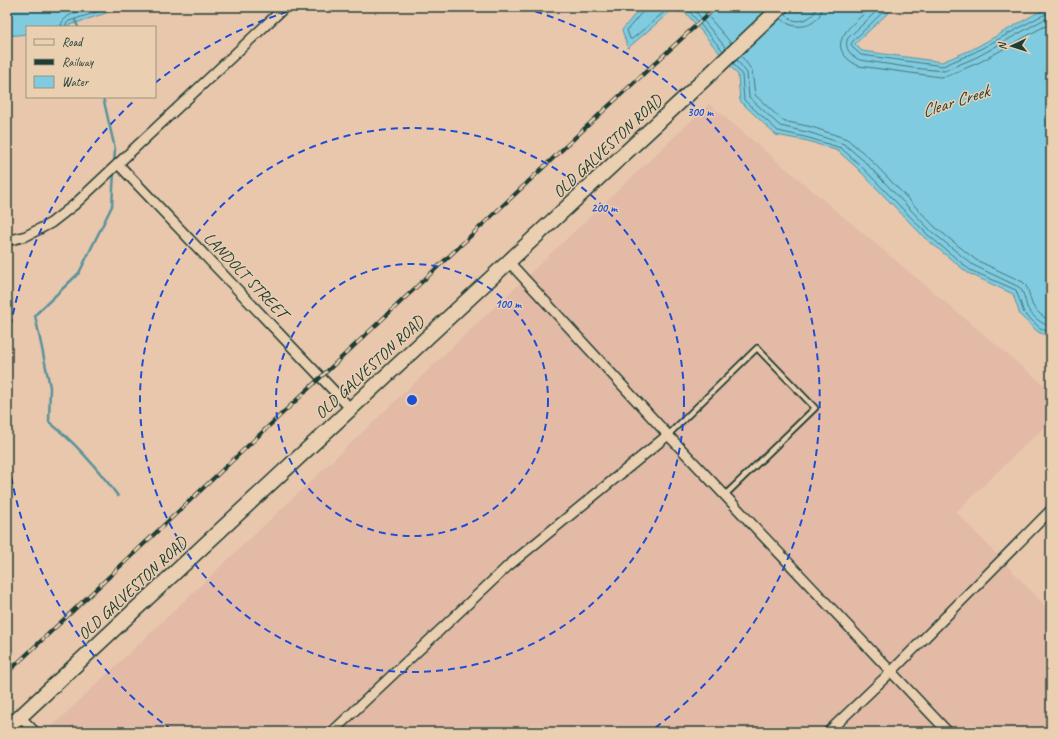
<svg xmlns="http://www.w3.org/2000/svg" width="1058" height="739" font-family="Caveat,sans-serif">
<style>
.built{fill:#e2baa6}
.water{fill:#80cbe0;stroke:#59929b}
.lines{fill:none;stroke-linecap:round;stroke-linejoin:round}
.shore{stroke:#467679;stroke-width:1}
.stream{stroke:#59929b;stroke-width:2.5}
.lane-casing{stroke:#1f3d34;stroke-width:8}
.street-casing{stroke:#1f3d34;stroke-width:12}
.primary-casing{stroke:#1f3d34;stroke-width:17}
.lane{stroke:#eacfb1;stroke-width:4.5}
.street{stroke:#eacfb1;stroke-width:9}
.primary{stroke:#eacfb1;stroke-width:14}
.rail-casing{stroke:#1f3d34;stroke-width:4}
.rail{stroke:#eacfb1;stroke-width:2.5;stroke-dasharray:8;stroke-linecap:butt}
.ring{fill:none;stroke:#1d4ed8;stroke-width:2;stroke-dasharray:7 5}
.labels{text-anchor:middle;stroke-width:3;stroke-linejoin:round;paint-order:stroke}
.street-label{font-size:17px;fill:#1f3d34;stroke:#eacfb1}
.water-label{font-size:18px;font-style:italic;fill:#24443d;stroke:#eacfb1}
.centre{fill:#1d4ed8;stroke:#eacfb1;stroke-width:2}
.ring-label{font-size:12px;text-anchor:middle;font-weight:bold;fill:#1d4ed8;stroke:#eacfb1;stroke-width:3;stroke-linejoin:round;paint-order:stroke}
</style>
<rect width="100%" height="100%" fill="#e8c7ad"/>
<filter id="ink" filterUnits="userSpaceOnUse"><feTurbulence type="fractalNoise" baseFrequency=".025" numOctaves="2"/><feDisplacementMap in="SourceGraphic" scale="8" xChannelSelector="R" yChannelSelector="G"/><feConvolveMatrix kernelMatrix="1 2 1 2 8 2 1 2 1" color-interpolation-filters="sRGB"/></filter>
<g filter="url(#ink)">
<!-- built -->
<polygon class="built" points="709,104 1051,391 1051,420 956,512 1051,612 1051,732 46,732"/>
<!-- water -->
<g class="water">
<polygon points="7,7 124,7 67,26 27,27 27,34 7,36"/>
<polygon points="641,7 792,7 796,12 815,7 902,7 892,9 855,44 862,51 942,62 973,49 1037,13 1051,8 1051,337 1038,332 1020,315 1013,294 968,273 925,238 856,167 838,151 808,141 776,135 740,101 738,75 686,13 671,11 628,48 622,30"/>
</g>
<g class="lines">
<!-- shore -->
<g class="shore">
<polyline points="644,7 643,11 627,30 630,39 632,39 669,8 672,7 689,11 723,51"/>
<polyline points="692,7 726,48"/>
<polyline points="700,7 731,43"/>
<path d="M 872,7 C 859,19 828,39 846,57 C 850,61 854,64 859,66 L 940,77 L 947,76 L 980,62 L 1043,27 L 1051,24"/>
<path d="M 881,7 L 848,38 C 843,48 852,57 860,60 L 913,68 L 944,71 L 977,57 L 1041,21 L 1051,17"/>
<polyline points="888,7 853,41 851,44 853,48 861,55 943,66 975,52 1039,17 1051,12"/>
<path d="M 786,14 C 788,16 790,19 793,20 C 802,23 816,17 816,7"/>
<path d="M 781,18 C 793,33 821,27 822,7"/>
<path d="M 61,27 C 61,14 84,10 95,7"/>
<polyline points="66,27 66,24 69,21 112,7"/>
<path d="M 741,56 L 752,70 L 755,95 L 783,121 L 812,127 L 847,139 L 867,156 L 935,227 L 976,260 L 1023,282 C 1030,289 1029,298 1033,306 C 1037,312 1045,319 1051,321"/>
<path d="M 737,60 L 747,73 L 749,97 L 780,126 L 811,133 L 844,144 L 863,160 L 931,231 L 973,265 L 1019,287 C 1024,292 1025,300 1027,307 C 1031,316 1042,324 1051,327"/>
<polyline points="733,63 742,75 744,100 778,131 809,138 841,148 859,164 928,235 970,270 1016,290 1024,313 1040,328 1051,333"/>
</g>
<!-- stream -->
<g class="stream">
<polyline points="75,20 78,27"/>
<polyline points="103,97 115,149 114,163"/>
<path d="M 114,172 L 112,206 L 79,273 L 35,315 L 50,387 L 49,422 C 76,443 98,469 118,496"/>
</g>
<defs>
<polyline id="lane" points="668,435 757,348 815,408 725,495"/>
<g id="street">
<polyline points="118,164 351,409"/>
<polyline points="7,241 26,236 51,223 74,205 285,7"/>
<polyline points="508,261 668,435 948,732"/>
<polyline points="20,717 35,732"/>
<polyline points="332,732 508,566 668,435"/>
<polyline points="828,732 892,671 1051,510"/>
</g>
<polyline id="primary" points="7,729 709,75 781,7"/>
</defs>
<!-- lane casing -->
<use href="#lane" class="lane-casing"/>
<!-- street casing -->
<use href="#street" class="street-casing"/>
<!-- primary casing -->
<use href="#primary" class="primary-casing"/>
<!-- lane -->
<use href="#lane" class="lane"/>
<!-- street -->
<use href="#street" class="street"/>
<!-- primary -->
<use href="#primary" class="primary"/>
<defs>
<polyline id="rail" points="7,673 601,113 716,7"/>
</defs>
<!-- rail casing -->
<use href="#rail" class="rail-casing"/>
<!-- rail -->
<use href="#rail" class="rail"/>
</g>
</g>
<!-- distance rings -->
<g class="ring">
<circle cx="412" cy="400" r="136"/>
<circle cx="412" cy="400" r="272"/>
<path d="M172 730A408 408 0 0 1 7 450M7 350A408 408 0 0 1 136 99M155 83A408 408 0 0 1 300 8M524 8A408 408 0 0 1 652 730"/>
</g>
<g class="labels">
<!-- street labels -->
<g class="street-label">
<text transform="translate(607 146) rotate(-43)" y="6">OLD GALVESTON ROAD</text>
<text transform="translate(246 275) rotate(46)" y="6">LANDOLT STREET</text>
<text transform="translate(369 367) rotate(-43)" y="6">OLD GALVESTON ROAD</text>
<text transform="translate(132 588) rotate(-43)" y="6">OLD GALVESTON ROAD</text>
</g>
<!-- water labels -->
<g class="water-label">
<text transform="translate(955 101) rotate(-18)" y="6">Clear Creek</text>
</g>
</g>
<circle cx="412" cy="400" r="6" class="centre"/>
<g class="ring-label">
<text x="700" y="116">300 m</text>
<text x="604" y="212">200 m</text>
<text x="508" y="308">100 m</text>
</g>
<!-- margin -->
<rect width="1058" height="739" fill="none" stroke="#eacfb1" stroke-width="24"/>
<rect x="12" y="12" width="1034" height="715" fill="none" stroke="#1f3d34" stroke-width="1.5" filter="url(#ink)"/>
<!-- legend -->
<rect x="26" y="26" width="130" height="72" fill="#eacfb1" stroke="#99957f"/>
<rect x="34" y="39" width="20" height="6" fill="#eacfb1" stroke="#99957f"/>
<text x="62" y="46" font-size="12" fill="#1f3d34">Road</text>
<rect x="34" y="59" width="20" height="6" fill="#1f3d34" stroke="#99957f"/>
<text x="62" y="66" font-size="12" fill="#1f3d34">Railway</text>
<rect x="34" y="76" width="20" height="12" fill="#80cbe0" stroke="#99957f"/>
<text x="62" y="86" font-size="12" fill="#1f3d34">Water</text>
<!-- north arrow -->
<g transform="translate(1012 46) rotate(266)" stroke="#eacfb1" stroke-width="3" paint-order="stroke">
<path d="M0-3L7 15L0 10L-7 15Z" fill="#1f3d34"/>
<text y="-6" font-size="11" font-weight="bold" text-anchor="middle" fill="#1f3d34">N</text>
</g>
</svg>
